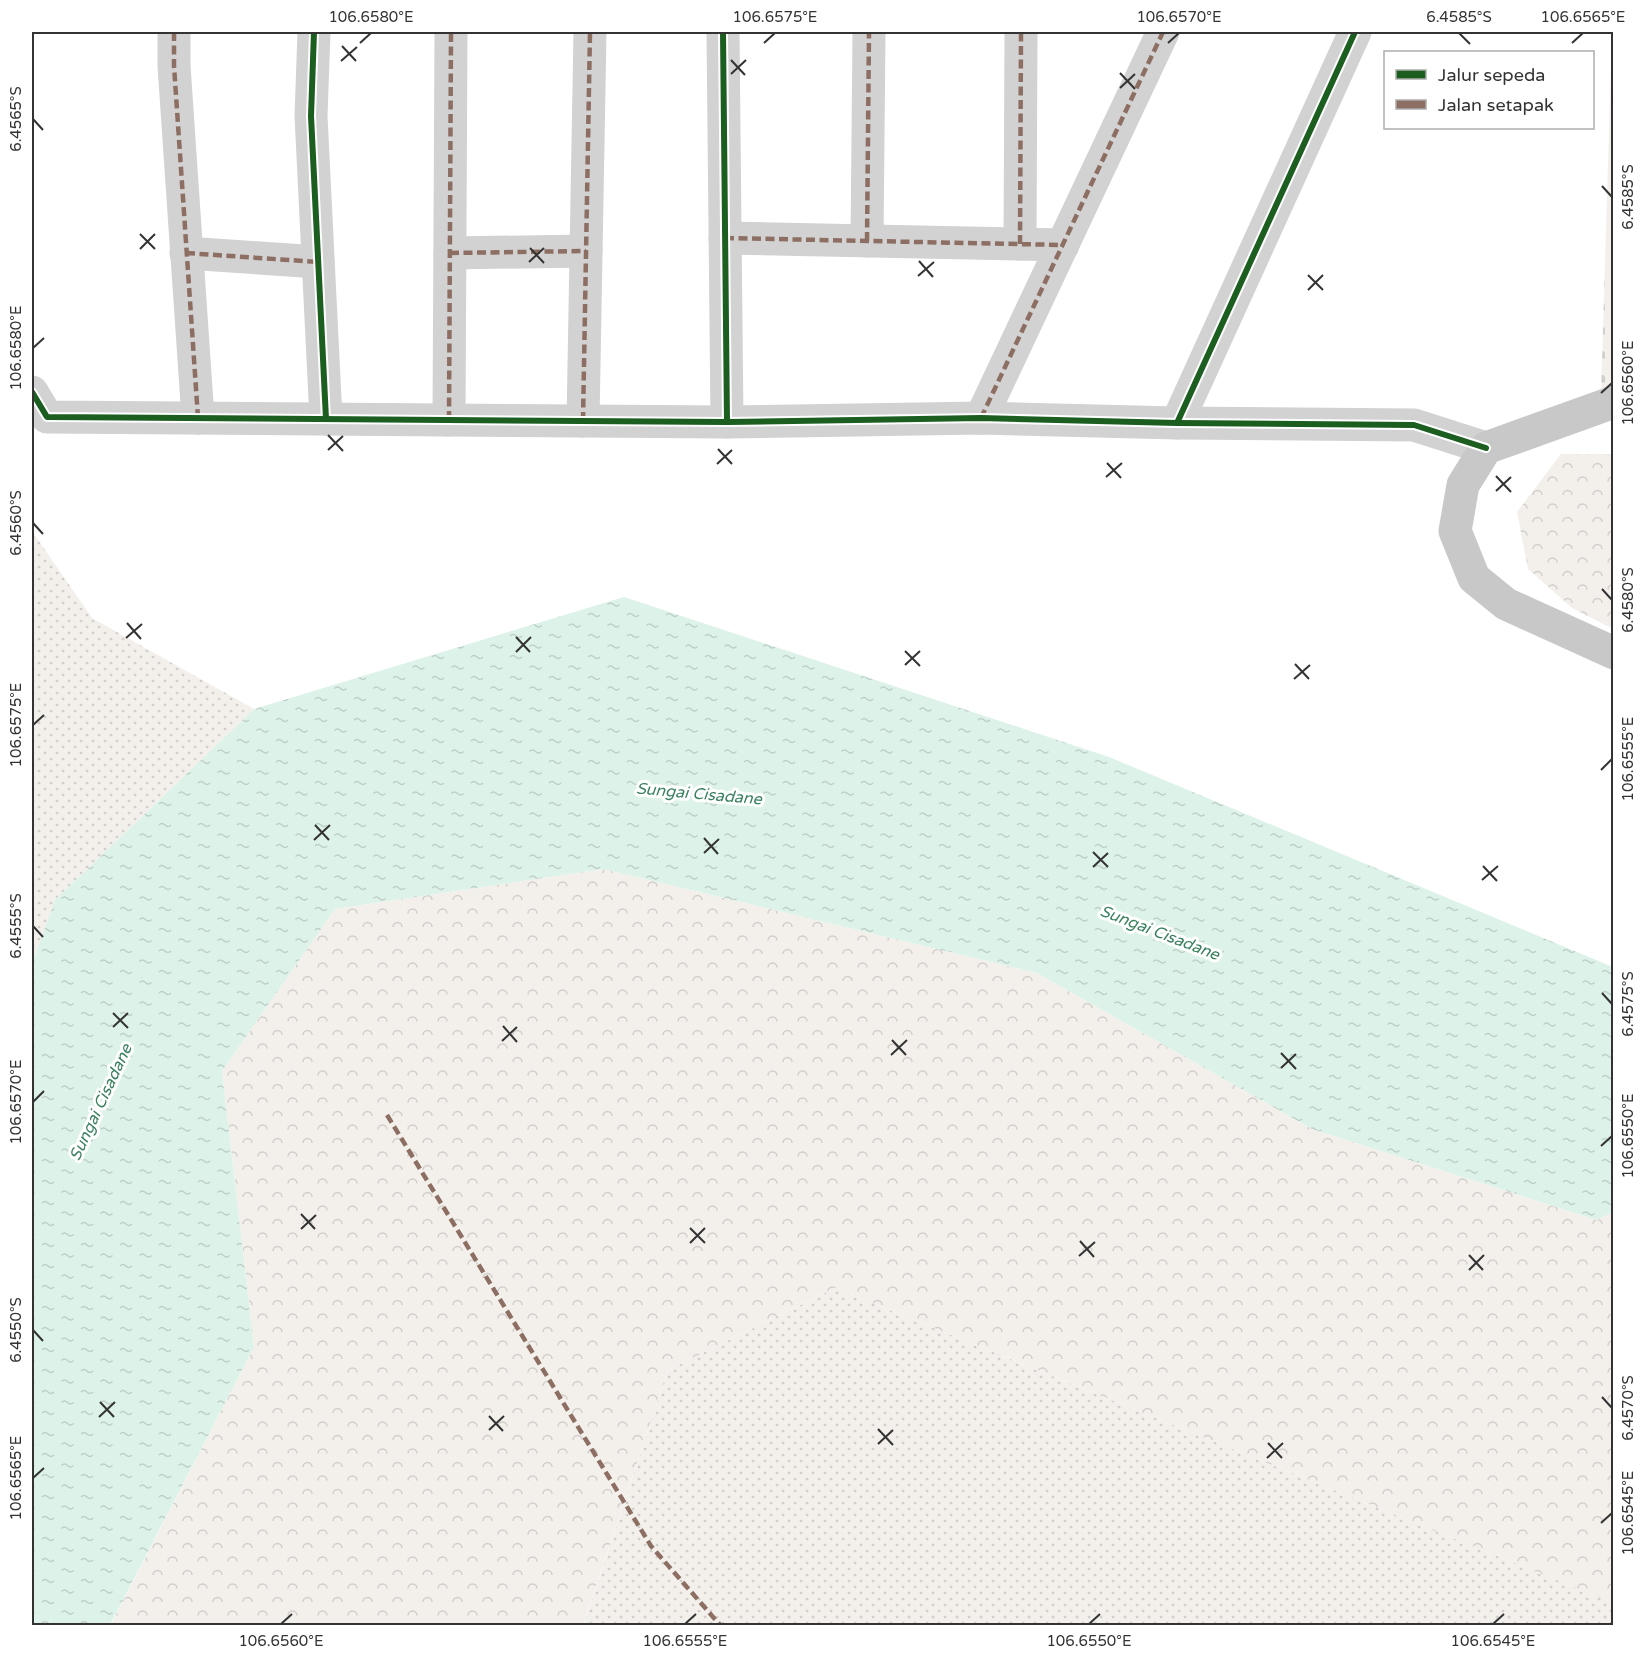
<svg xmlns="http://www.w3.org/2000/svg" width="1645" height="1657" font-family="'Varela Round',sans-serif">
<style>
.grass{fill:url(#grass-dots)}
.forest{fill:url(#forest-crowns)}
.cemetery{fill:url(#cemetery-stones)}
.water{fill:url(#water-ripples)}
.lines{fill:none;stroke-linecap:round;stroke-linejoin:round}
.minor{stroke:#d2d2d2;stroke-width:33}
.major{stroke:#c8c8c8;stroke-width:33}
.quiet{stroke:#8d6e63;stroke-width:4.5;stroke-dasharray:9 4.5;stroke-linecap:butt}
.cycleway-casing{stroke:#fff;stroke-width:10}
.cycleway{stroke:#1b5e20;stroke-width:6}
.ticks{fill:none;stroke:#333;stroke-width:2}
.labels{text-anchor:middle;stroke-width:6;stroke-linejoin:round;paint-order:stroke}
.water-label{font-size:16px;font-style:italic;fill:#3a815e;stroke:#fff}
.neatline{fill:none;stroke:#333;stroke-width:2}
.ticks-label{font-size:15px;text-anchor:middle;fill:#333}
</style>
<defs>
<pattern id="grass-dots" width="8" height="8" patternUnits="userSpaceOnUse" patternTransform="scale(1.5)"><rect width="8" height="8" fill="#f3f0ec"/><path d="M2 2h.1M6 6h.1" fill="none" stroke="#d1cecb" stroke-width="1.8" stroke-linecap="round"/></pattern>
<pattern id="forest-crowns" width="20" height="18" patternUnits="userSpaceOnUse" patternTransform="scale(1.5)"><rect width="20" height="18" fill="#f3f0ec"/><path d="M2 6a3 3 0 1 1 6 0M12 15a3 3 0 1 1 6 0" fill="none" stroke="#d1cecb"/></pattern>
<pattern id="cemetery-stones" width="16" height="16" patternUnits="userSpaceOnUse" patternTransform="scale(1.5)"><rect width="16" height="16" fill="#f3f0ec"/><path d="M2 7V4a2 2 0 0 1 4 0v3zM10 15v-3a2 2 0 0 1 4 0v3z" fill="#d1cecb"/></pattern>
<pattern id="water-ripples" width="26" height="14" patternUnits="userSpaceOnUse" patternTransform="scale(1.5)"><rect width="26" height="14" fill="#ddf2e8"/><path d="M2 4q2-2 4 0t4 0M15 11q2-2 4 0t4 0" fill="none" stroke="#bed0c7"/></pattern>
</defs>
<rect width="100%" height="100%" fill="#fff"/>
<!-- grass -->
<g class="grass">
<polygon points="32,531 92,618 254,709 55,900 32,964"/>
<polygon points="835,1288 1614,1603 1613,1626 583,1626 668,1370"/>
</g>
<!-- forest -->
<g class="forest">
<polygon points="1561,454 1613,454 1613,629 1572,608 1528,569 1517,512"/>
<polygon points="603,869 1037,973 1312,1129 1597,1220 1613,1212 1613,1603 835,1288 668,1370 583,1625 110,1626 254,1347 222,1071 335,909"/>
</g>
<!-- cemetery -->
<polygon class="cemetery" points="1612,32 1613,32 1614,394 1601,395"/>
<!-- water -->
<polygon class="water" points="624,597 1109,757 1613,967 1613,1212 1597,1220 1312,1129 1037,973 603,869 335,909 222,1071 254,1347 110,1625 32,1625 32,964 55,900 254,709"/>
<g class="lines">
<!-- minor -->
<g class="minor">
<polyline points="174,32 174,66 198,418"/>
<polyline points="314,32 311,116 326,419"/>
<polyline points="723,32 727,422"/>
<polyline points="725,238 1063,245"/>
<polyline points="867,241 869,32"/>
<polyline points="1020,244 1021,32"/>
<polyline points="186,253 318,262"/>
<polyline points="450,253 586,251"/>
<polyline points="32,392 47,417 727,422 981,418 1177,423 1414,425 1486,448"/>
<polyline points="981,418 1163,32"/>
<polyline points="449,420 451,32"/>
<polyline points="583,421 590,32"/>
<polyline points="1177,423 1355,32"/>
</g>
<!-- major -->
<polyline class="major" points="1614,402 1486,448 1463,485 1455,531 1474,578 1506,604 1614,653"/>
<!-- quiet -->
<g class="quiet">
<polyline points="174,32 174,66 198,418"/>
<polyline points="725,238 1063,245"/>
<polyline points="867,241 869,32"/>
<polyline points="1020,244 1021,32"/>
<polyline points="186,253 318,262"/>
<polyline points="450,253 586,251"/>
<polyline points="981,418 1163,32"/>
<polyline points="449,420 451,32"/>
<polyline points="583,421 590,32"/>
<polyline points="387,1115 651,1546 721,1626"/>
</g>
<defs>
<g id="cycleway">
<polyline points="314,32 311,116 326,419"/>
<polyline points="723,32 727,422"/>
<polyline points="32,392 47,417 727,422 981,418 1177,423 1414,425 1486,448"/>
<polyline points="1177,423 1355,32"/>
</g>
</defs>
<!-- cycleway casing -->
<use href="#cycleway" class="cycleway-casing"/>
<!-- cycleway -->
<use href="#cycleway" class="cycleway"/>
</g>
<!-- ticks -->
<path class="ticks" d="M 1459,33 L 1470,44M 360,43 L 371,33M 764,43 L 775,33M 1168,43 L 1179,33M 1572,43 L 1583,33M 342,46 L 356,61M 731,60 L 745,75M 341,61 L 357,47M 1120,73 L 1135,89M 731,74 L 746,60M 1120,88 L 1135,74M 33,119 L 43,130M 1602,186 L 1612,197M 140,234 L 155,249M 530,248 L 544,263M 140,249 L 155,234M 919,261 L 933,277M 529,262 L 544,248M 1308,275 L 1323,290M 918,276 L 934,262M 1308,290 L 1323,275M 33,348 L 44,338M 1601,393 L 1612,383M 328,435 L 343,451M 718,449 L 732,464M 328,450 L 343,436M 1107,463 L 1121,478M 717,464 L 732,450M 1496,476 L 1511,492M 1106,477 L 1122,463M 1496,491 L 1511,477M 33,523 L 43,534M 1602,589 L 1612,600M 127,623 L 141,639M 516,637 L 530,652M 126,638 L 142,624M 905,651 L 920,666M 516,652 L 531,637M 1295,664 L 1309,679M 905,665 L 920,651M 1294,679 L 1310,665M 33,725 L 44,715M 1601,770 L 1612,759M 315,825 L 329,840M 704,838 L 718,854M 314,840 L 330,825M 1093,852 L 1108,867M 704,853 L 719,839M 1483,866 L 1497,881M 1093,867 L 1108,853M 1482,880 L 1498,866M 33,926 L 43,937M 1602,993 L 1612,1004M 113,1013 L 128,1028M 503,1026 L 517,1042M 113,1027 L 128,1013M 892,1040 L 906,1055M 502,1041 L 517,1027M 1281,1053 L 1296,1069M 891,1055 L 907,1040M 1281,1068 L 1296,1054M 33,1102 L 44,1091M 1601,1146 L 1612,1136M 301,1214 L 315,1229M 690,1228 L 705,1243M 301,1229 L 316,1215M 1080,1241 L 1094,1257M 690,1243 L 705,1228M 1469,1255 L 1483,1270M 1079,1256 L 1095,1242M 1469,1270 L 1484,1255M 33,1330 L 43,1341M 1602,1397 L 1612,1408M 100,1402 L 114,1417M 489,1416 L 503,1431M 99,1417 L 115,1402M 878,1429 L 893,1445M 489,1430 L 504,1416M 1268,1443 L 1282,1458M 878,1444 L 893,1430M 1267,1458 L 1283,1443M 33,1478 L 44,1468M 1601,1523 L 1612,1513M 281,1624 L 292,1614M 685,1624 L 696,1614M 1089,1624 L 1100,1614M 1493,1624 L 1504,1614"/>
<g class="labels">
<!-- water labels -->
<g class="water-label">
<text transform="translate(699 793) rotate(5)" y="6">Sungai Cisadane</text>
<text transform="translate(1160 932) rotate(21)" y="6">Sungai Cisadane</text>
<text transform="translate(100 1102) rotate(-65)" y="6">Sungai Cisadane</text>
</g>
</g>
<!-- border -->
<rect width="1645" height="1657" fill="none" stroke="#ffffff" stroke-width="66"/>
<!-- legend -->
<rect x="1384" y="51" width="210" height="78" fill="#ffffff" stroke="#adadad" stroke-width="1.5"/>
<rect x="1396" y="70" width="30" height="9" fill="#1b5e20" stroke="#adadad" stroke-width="1.5"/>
<text x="1438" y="81" font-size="18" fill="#333333">Jalur sepeda</text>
<rect x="1396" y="100" width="30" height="9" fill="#8d6e63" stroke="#adadad" stroke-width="1.5"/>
<text x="1438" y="111" font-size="18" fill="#333333">Jalan setapak</text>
<rect x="33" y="33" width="1579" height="1591" class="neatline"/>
<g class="ticks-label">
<text x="371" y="22">106.6580°E</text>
<text x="775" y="22">106.6575°E</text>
<text x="1179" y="22">106.6570°E</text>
<text x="1459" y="22">6.4585°S</text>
<text x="1583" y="22">106.6565°E</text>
<text transform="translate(16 119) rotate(-90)" y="5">6.4565°S</text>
<text transform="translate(1628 197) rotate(-90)" y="5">6.4585°S</text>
<text transform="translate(16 348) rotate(-90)" y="5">106.6580°E</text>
<text transform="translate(1628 383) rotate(-90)" y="5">106.6560°E</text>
<text transform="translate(16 523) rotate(-90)" y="5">6.4560°S</text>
<text transform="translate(1628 600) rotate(-90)" y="5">6.4580°S</text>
<text transform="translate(16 725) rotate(-90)" y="5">106.6575°E</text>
<text transform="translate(1628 759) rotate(-90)" y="5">106.6555°E</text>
<text transform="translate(16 926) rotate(-90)" y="5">6.4555°S</text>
<text transform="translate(1628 1004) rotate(-90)" y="5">6.4575°S</text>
<text transform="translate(16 1102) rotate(-90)" y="5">106.6570°E</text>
<text transform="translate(1628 1136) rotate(-90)" y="5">106.6550°E</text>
<text transform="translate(16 1330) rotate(-90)" y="5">6.4550°S</text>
<text transform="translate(1628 1408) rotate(-90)" y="5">6.4570°S</text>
<text transform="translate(16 1478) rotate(-90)" y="5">106.6565°E</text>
<text transform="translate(1628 1513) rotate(-90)" y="5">106.6545°E</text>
<text x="281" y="1646">106.6560°E</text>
<text x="685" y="1646">106.6555°E</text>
<text x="1089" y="1646">106.6550°E</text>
<text x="1493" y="1646">106.6545°E</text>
</g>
</svg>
